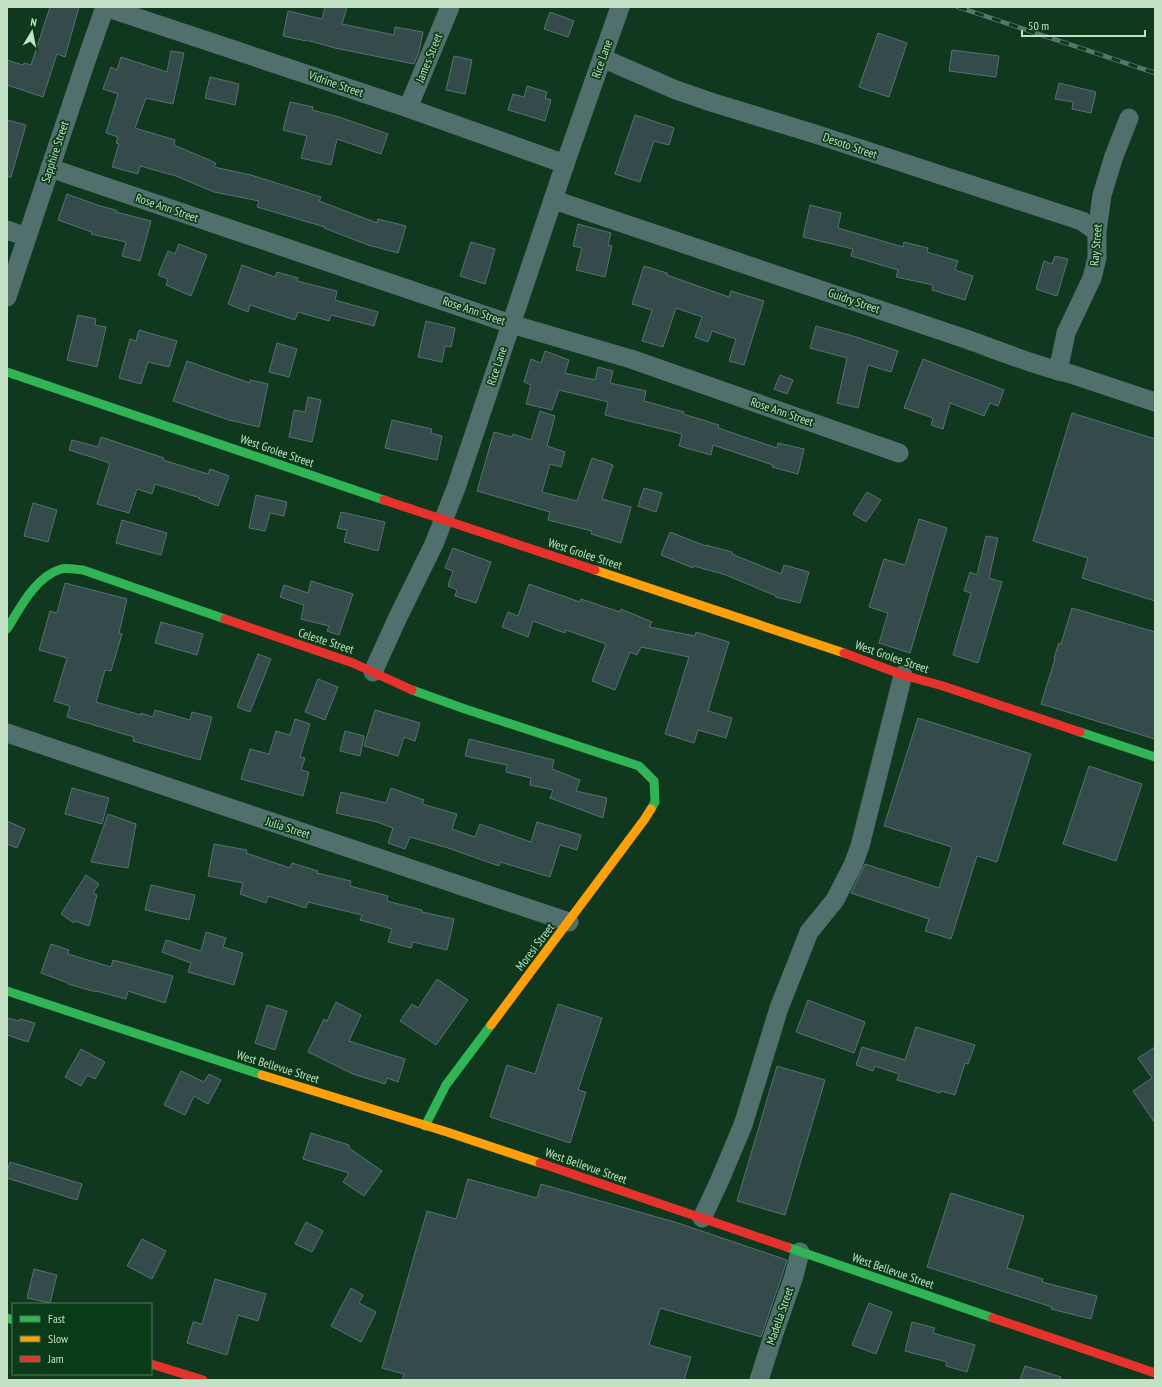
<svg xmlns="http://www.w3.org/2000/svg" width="1162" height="1387" font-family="'PT Sans Narrow',sans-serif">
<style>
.building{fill:#344a4b;stroke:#5a7072}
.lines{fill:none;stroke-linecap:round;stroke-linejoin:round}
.street{stroke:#516f6c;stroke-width:19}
.fast{stroke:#30b455;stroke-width:9}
.slow{stroke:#ff9f0a;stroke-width:9}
.jam{stroke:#e5322d;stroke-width:9}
.rail-casing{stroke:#5a746e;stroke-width:4.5}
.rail{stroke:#093b18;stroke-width:3;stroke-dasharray:9;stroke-linecap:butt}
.labels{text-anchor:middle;stroke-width:3.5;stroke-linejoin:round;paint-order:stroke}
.street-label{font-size:12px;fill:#c2e1c5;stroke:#093b18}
</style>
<rect width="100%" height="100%" fill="#10381f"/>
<!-- building -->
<g class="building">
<polygon points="50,7 79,7 65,57 57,54 43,97 7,85 7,60 23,65 24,63 31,65"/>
<polygon points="325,7 347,7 342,24 394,35 395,27 423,32 419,52 414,64 335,48 306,40 306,41 283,36 288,11 322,19"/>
<polygon points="550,12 574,21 568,37 544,29"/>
<polygon points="878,33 907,43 889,97 859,87"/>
<polygon points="952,50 999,56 996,77 949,71"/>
<polygon points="171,51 184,53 173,104 146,98 135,128 175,140 174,145 216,163 214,167 251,175 321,197 319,201 377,223 378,219 406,226 398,253 368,245 324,228 325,227 257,207 259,201 214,192 176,176 140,166 138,174 112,167 119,144 116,143 118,137 106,133 118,94 103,89 111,67 117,70 121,57 167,72"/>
<polygon points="454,56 472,60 465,94 446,90"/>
<polygon points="210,77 239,84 235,105 205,98"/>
<polygon points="1059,83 1096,92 1091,113 1072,109 1073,102 1055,99"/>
<polygon points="527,86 547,92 545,98 551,100 545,121 508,110 513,94 524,97"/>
<polygon points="290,102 313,107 312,110 339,117 388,134 381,154 337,139 331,165 301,158 307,136 283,130"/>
<polygon points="635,115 674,128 669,145 654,141 640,182 615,174"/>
<polygon points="7,120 26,125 11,177 7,177"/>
<polygon points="67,194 100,206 116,210 116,212 151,221 140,261 122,256 126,242 91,234 92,232 58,220"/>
<polygon points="810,205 841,213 838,228 903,247 904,242 928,248 927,252 958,261 955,270 973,276 965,300 932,290 933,285 896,277 898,270 851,256 853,249 803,237"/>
<polygon points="578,224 611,233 608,245 612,246 605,277 576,270 582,248 573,246"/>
<polygon points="471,242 495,249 485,284 460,276"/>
<polygon points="179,244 207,255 191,296 166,285 168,279 158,275 168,251 175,254"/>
<polygon points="1055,256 1068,259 1057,296 1036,289 1044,261 1052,264"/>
<polygon points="242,265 275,277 277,272 298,278 297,281 337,291 335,300 378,312 374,326 331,315 329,321 298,312 295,320 250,305 248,312 228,304"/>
<polygon points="644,266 667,273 667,275 729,297 731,291 764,301 744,365 729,361 736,339 712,331 708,342 695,337 702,317 676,308 663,347 642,341 652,310 632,304"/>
<polygon points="78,315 96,319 95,325 106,327 97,367 67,360"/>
<polygon points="426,321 455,328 451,347 445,346 442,362 418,357"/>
<polygon points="816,326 853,336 898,351 891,372 868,365 858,408 837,403 847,358 810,348"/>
<polygon points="139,330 177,341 169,367 148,362 141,384 119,378 130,339 136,341"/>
<polygon points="277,343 297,349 289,377 269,372"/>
<polygon points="545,351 569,360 565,373 595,380 598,367 613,371 610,383 646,391 644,401 684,412 683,414 719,425 718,428 777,448 778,443 804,449 798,474 772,467 773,465 713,445 711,455 679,446 682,434 605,415 608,402 559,390 552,410 526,404 531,385 524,382 531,359 541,363"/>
<polygon points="923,359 1004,390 998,406 990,403 984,416 950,403 943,429 931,425 933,418 904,408"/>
<polygon points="187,361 250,383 250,380 268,384 259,427 229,420 173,401"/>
<polygon points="780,375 793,380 787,394 774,389"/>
<polygon points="308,397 321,400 312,442 289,437 294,410 305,412"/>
<polygon points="540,411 555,416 547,446 565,452 561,467 550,464 542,492 577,501 592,458 613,465 602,499 631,507 621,543 591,534 592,531 548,520 550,512 477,491 494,432 512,437 513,434 531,440"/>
<polygon points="1072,413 1155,439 1155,601 1082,578 1088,558 1033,541"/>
<polygon points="392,420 432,429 431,433 442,436 437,460 385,448"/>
<polygon points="101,437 164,458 163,460 208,474 210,469 229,476 218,506 199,499 200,498 155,484 152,494 137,489 129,513 97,504 110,463 69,450 72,440 98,447"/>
<polygon points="644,488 662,493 656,512 638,506"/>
<polygon points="867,492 881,500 866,522 853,514"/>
<polygon points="256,495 287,502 284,516 270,513 265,531 249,528"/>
<polygon points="33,503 57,510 48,542 24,536"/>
<polygon points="341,512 385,522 378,551 344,542 347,530 337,528"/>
<polygon points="919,519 947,528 910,653 879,643 888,613 869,607 884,559 905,565"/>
<polygon points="122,520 167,533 161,555 116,543"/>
<polygon points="670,532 706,546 706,545 732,552 732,554 781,574 784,565 809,572 800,603 775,597 776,596 726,575 694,566 693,568 661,555"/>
<polygon points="986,536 998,538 989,578 1002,582 978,663 953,655 971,593 964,591 970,572 977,575"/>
<polygon points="453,548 491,562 476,603 455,596 457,590 448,586 453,571 445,568"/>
<polygon points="311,581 353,594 339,635 327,631 329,626 301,619 304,605 280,597 284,585 308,593"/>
<polygon points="65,583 127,599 119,633 122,634 111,671 105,670 96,702 141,715 141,713 153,717 155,710 190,720 192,712 212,717 200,760 133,741 134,737 67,717 70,706 54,701 67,658 39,650 50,611 57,613"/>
<polygon points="529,584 580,602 581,599 620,612 621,609 652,622 649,627 695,636 696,632 729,642 708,711 732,718 726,738 698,730 694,743 665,734 689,657 641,647 637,655 630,652 615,690 592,681 606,644 566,630 565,633 533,621 528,637 502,627 508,612 518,616"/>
<polygon points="1072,608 1155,632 1155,739 1041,704 1055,659 1054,658 1059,643 1061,644"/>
<polygon points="161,622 203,634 197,655 155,643"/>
<polygon points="258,654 271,659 250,712 237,707"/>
<polygon points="318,679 338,687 325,720 305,712"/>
<polygon points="375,710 420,723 415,741 404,737 398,756 364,746"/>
<polygon points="918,718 1031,754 997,862 977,856 951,939 925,931 929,919 851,893 865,864 939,888 952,847 884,826"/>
<polygon points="295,719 310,724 300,757 305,758 301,770 309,772 303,796 241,779 250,749 269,754 276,731 290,735"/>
<polygon points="345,731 364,736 360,756 340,751"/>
<polygon points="469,739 554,760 552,769 580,780 576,791 607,798 603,818 550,798 553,790 530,785 531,778 506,772 507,765 465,756"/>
<polygon points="1089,766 1142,784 1116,861 1063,844"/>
<polygon points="72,788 109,798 102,824 65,814"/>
<polygon points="391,788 424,800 422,804 457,814 452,829 475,837 480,824 531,842 537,822 581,835 577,850 560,845 550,877 500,862 499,866 448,848 410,837 405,849 388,843 393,828 377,822 336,813 341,792 386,803"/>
<polygon points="108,814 136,824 128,868 91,862"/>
<polygon points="7,821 25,829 17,848 7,844"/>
<polygon points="214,844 247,850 246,853 290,868 292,863 318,871 317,873 351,881 350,886 388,896 387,901 422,910 422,912 454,919 447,950 413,942 411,948 388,942 392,929 360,920 362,915 308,902 306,908 268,896 266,903 240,894 243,883 208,876"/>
<polygon points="86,875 99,884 93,893 97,895 89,926 75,921 74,923 61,914"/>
<polygon points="151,885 195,895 189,920 145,910"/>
<polygon points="206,932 226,938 223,947 243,953 234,985 188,972 191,963 162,952 166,940 201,951"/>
<polygon points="51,944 69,950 68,954 111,967 113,960 173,976 165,1003 128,991 126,999 96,991 96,992 68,984 68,983 41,973"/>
<polygon points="437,979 468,1000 436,1045 400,1021 412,1004 418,1008"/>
<polygon points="808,1000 865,1022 854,1053 796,1032"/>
<polygon points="336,1002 361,1015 349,1041 405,1059 398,1082 387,1078 385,1084 353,1074 308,1052 324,1019 327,1021"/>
<polygon points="558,1004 602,1018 578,1090 586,1092 570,1143 490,1117 507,1065 535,1074"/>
<polygon points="267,1005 287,1011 275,1050 255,1043"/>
<polygon points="7,1018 19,1021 20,1019 35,1023 28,1042 7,1035"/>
<polygon points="916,1027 975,1045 968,1064 965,1063 955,1095 941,1091 940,1093 897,1080 899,1074 875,1066 873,1071 856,1065 862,1047 905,1060"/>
<polygon points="1155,1047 1155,1123 1133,1091 1152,1078 1138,1058"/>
<polygon points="81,1049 105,1062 95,1079 87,1075 81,1086 65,1077"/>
<polygon points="777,1066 825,1080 785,1215 737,1201"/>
<polygon points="181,1071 204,1082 209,1074 221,1080 208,1104 194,1096 185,1115 164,1105"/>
<polygon points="311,1133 349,1145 349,1148 382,1171 364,1196 343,1182 349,1173 303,1159"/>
<polygon points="10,1162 82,1184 77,1200 7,1178 7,1172"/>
<polygon points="468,1179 537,1198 541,1184 678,1223 787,1260 783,1273 761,1337 660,1308 649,1345 691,1357 684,1380 402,1380 404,1374 382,1368 427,1211 456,1219"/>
<polygon points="951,1193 1024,1216 1007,1268 1043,1279 1042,1282 1097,1296 1091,1319 1051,1309 1052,1307 927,1267"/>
<polygon points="306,1222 323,1231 312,1252 295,1244"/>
<polygon points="142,1239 166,1251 152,1279 127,1266"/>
<polygon points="34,1269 57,1275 50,1303 27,1298"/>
<polygon points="215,1279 266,1294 258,1321 238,1315 227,1355 187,1343 193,1322 202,1324"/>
<polygon points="351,1288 363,1295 359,1303 376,1312 361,1342 331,1326"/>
<polygon points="869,1303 892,1312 876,1354 852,1345"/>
<polygon points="912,1322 935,1328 933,1333 975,1345 967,1372 946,1366 947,1362 905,1351"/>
<polygon points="1025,1366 1061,1377 1060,1380 1020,1380"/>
</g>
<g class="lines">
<!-- street -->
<g class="street">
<polyline points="105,7 408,108 565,164"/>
<polyline points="602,58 676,90 714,103 812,133 1082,221 1097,232"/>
<polyline points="408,108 450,7"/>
<polyline points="50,168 511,324 631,359 899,453"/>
<path d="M 554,200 L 969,340 C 1002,352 1036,366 1071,374 L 1155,402"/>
<polyline points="7,230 27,237"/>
<polyline points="7,297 86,61 105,7"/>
<polyline points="1058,371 1066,333 1092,278 1097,258 1097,232 1102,195 1114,156 1129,118"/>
<polyline points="373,672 398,617 434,544 456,488 565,164 620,7"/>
<polyline points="7,733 569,922"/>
<polyline points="702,1218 719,1182 743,1125 779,1008 809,932 835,900 853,865 860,846 903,675"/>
<polyline points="759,1380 774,1333 794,1276 800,1252"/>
</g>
<!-- fast -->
<g class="fast">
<polyline points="7,372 384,500"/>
<path d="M 7,629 C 20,608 35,577 61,569 C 68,567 76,570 83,570 L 225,619"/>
<polyline points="412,690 465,709 639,766 654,781 655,802 651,809"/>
<polyline points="1080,732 1155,757"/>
<polyline points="7,991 262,1075"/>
<polyline points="425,1126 446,1085 491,1025"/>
<polyline points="787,1247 993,1318"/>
<polyline points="7,1318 13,1320"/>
</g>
<!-- slow -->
<g class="slow">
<polyline points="595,570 844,653"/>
<polyline points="491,1025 644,820 651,809"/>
<polyline points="262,1075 447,1132 540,1163"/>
</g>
<!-- jam -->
<g class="jam">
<polyline points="384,500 595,570"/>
<polyline points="225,619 353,663 412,690"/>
<polyline points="844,653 903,675 943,686 1080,732"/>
<polyline points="540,1163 787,1247"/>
<polyline points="993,1318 1155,1373"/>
<polyline points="151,1364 203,1380"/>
</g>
<defs>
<polyline id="rail" points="958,7 1155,73"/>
</defs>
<!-- rail casing -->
<use href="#rail" class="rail-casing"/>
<!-- rail -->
<use href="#rail" class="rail"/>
</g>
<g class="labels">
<!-- street labels -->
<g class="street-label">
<text transform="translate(429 58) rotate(-68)" y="4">James Street</text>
<text transform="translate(602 59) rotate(-71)" y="4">Rice Lane</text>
<text transform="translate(336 84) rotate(19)" y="4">Vidrine Street</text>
<text transform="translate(850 146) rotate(19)" y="4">Desoto Street</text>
<text transform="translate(55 152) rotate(-72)" y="4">Sapphire Street</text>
<text transform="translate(167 208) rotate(19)" y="4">Rose Ann Street</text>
<text transform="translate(1096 245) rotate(-85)" y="4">Ray Street</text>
<text transform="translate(854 301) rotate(19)" y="4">Guidry Street</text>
<text transform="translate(474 311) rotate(19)" y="4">Rose Ann Street</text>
<text transform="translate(497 366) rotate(-72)" y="4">Rice Lane</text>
<text transform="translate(782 412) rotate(19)" y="4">Rose Ann Street</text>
<text transform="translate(277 451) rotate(19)" y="4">West Grolee Street</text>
<text transform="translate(585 554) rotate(18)" y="4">West Grolee Street</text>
<text transform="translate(326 641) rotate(18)" y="4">Celeste Street</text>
<text transform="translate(892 657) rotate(19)" y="4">West Grolee Street</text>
<text transform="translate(288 828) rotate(18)" y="4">Julia Street</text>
<text transform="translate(535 947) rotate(-53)" y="4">Moresi Street</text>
<text transform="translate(278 1067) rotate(17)" y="4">West Bellevue Street</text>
<text transform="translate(586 1166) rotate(19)" y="4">West Bellevue Street</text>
<text transform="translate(893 1271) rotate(19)" y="4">West Bellevue Street</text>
<text transform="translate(780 1316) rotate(-71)" y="4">Madella Street</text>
</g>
</g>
<!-- border -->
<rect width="1162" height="1387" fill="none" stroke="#c2e1c5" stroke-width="16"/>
<!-- legend -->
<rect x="12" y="1303" width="140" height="72" fill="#093b18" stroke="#537d5d"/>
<rect x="20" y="1316" width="20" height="6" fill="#30b455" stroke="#537d5d"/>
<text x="48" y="1323" font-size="12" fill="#c2e1c5">Fast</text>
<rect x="20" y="1336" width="20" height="6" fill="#ff9f0a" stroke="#537d5d"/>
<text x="48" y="1343" font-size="12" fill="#c2e1c5">Slow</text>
<rect x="20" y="1356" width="20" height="6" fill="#e5322d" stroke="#537d5d"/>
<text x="48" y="1363" font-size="12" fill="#c2e1c5">Jam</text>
<!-- north arrow -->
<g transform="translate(32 32) rotate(10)" stroke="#093b18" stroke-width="3" paint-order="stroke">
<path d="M0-3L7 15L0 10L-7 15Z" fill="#c2e1c5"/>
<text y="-6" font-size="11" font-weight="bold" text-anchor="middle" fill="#c2e1c5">N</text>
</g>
<!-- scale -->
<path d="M1022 30v6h123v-6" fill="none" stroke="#c2e1c5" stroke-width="2"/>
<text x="1028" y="30" font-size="12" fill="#c2e1c5" stroke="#093b18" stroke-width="3" paint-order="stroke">50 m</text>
</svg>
